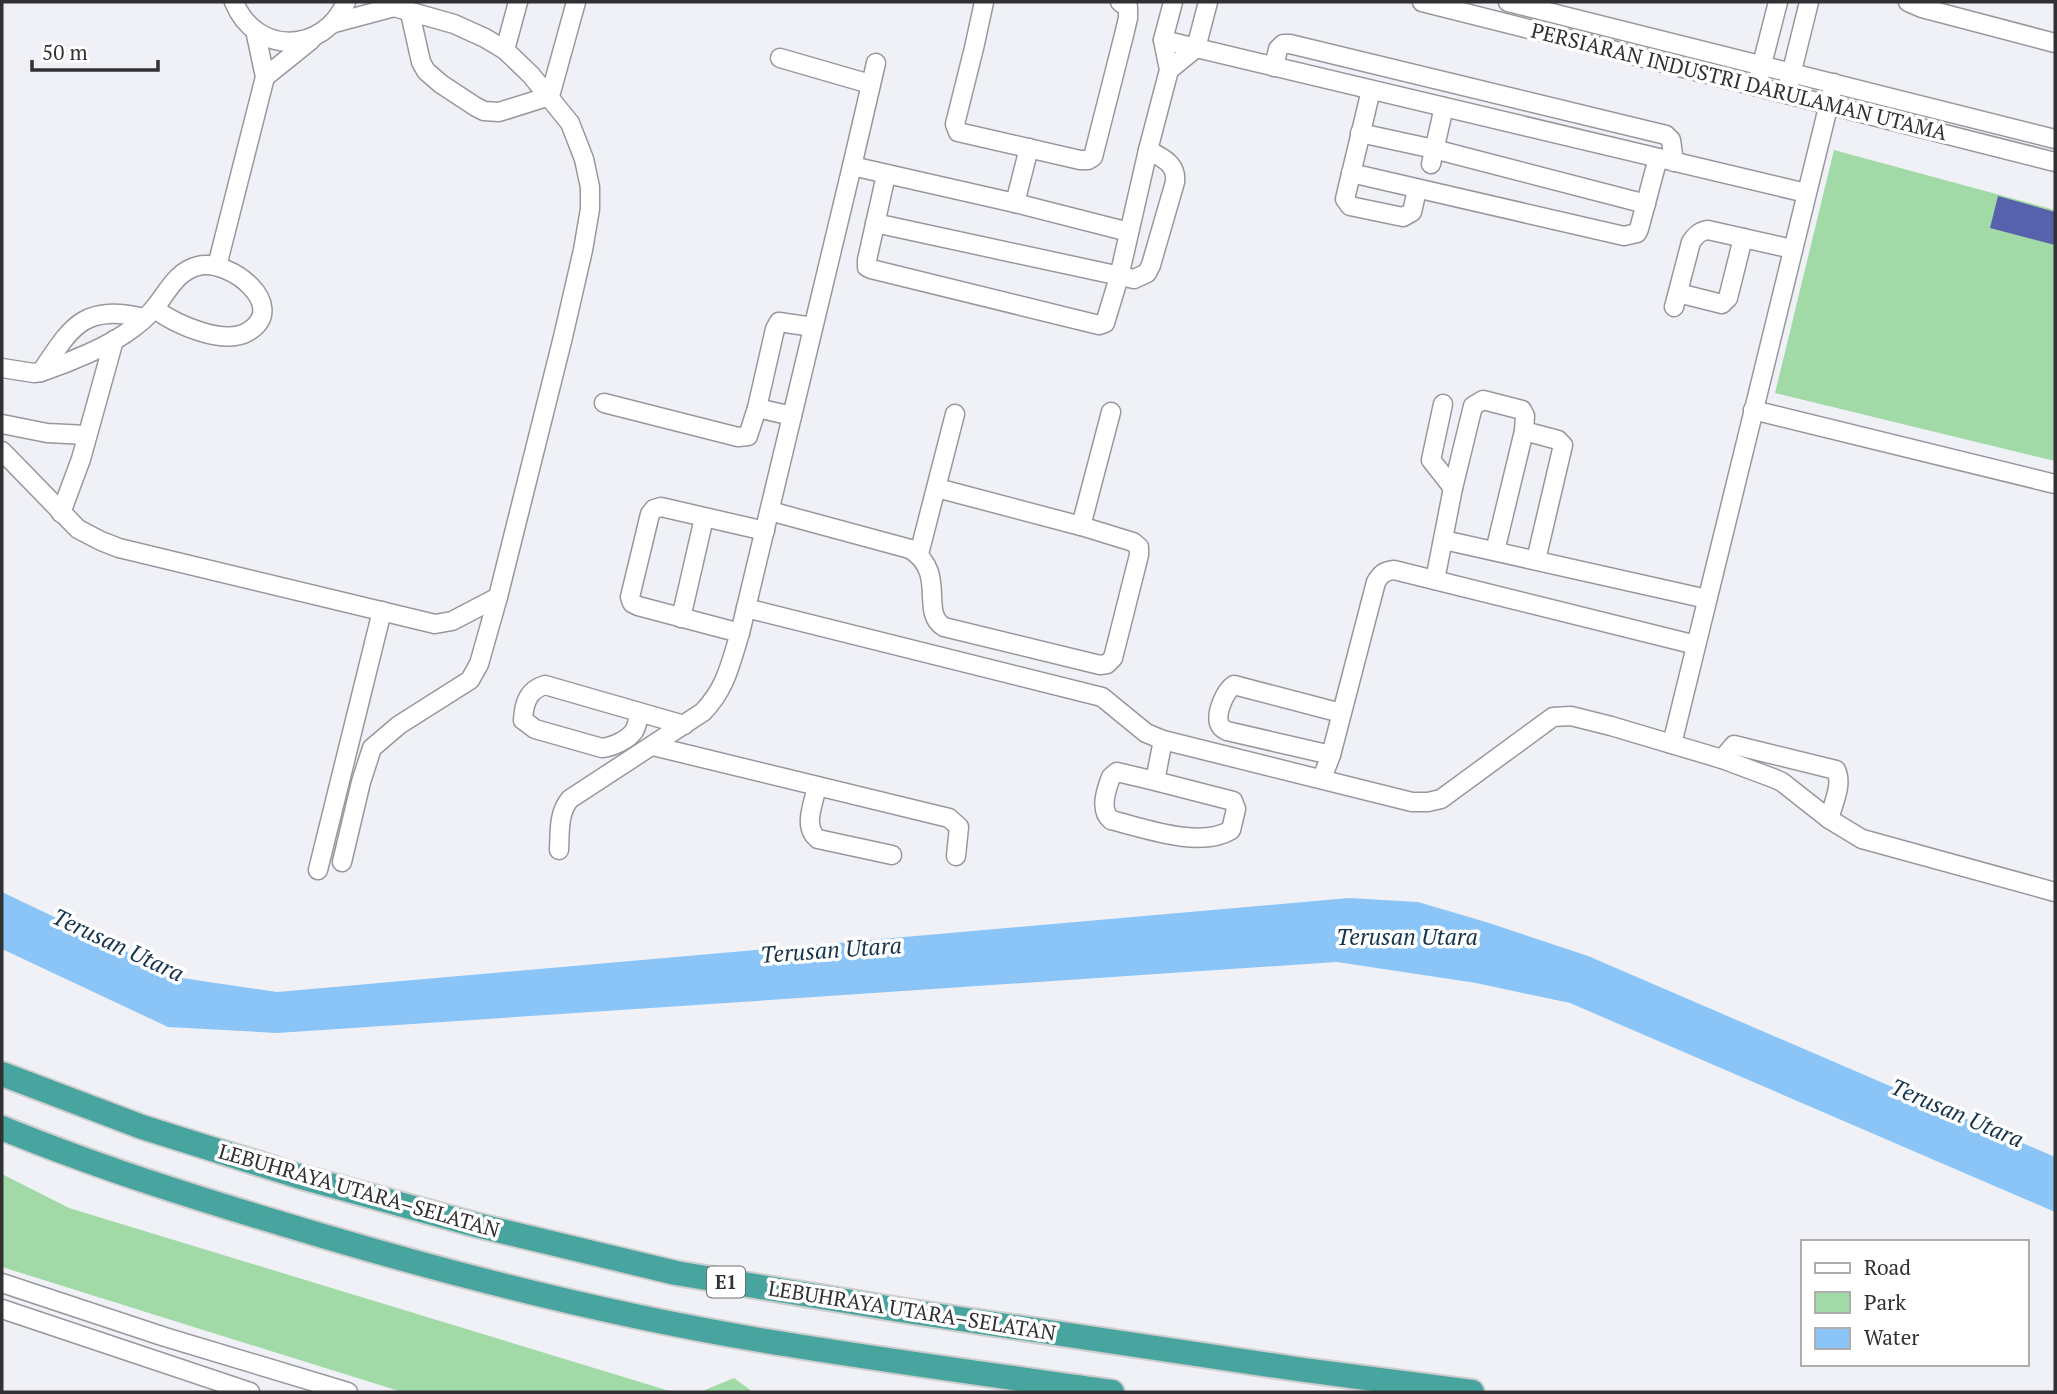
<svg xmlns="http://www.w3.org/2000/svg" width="2057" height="1394" font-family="'PT Serif',serif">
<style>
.green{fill:#a2daa7}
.water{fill:#8bc5f8}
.building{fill:#5761ac}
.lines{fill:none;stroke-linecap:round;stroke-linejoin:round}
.minor-casing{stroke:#97989d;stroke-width:21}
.highway-casing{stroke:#cecece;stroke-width:28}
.minor{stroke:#fff;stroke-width:18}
.highway{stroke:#48a49e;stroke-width:24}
.labels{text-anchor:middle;stroke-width:7;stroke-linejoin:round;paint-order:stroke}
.shield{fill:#fff;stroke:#6f6f70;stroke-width:2}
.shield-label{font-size:19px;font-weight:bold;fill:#313133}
.street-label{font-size:21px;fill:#313133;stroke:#fff}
.water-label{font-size:23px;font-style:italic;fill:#15354e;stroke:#fff}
</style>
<rect width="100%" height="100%" fill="#f0f1f6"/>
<!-- green -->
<g class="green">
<polygon points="1834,150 2055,210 2055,461 1775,393"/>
<polygon points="2,1174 69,1208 673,1392 402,1392 2,1267"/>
<polygon points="734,1378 753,1392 700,1392"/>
</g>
<!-- water -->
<polygon class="water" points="2,892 182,978 277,992 1349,898 1418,902 1486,922 1588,956 2055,1157 2055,1212 1570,1003 1476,983 1337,962 277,1033 168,1027 2,949"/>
<!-- building -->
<polygon class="building" points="1998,196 2055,212 2055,245 1990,228"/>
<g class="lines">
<defs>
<g id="minor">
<path d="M 234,2 C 256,56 324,54 346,2"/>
<polyline points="984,2 974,48 955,124 958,132 1080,160 1088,160 1093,157 1124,35 1128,18 1128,7 1120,2"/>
<polyline points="1422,2 2055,162"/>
<polyline points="1508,2 2055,139"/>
<polyline points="1908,2 1922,8 2055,43"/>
<polyline points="410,13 421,62 426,71 441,84 476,107 484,111 499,112 550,96 576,2"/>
<polyline points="334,23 394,7"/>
<polyline points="1163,40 1806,193"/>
<polyline points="505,50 518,2"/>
<polyline points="780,58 870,84"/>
<polyline points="1274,67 1278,49 1283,44 1290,44 1666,135 1671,140 1674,162"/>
<polyline points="1169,70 1196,48 1208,2"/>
<polyline points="1759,76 1778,2"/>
<polyline points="265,77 311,40"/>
<polyline points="1789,83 1809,2"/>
<polyline points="1371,90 1345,199 1350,206 1403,217 1412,212 1417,190"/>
<polyline points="1360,133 1434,149 1646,204"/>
<polyline points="1431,164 1444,107"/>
<polyline points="852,166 876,63"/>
<polyline points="1351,173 1624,236 1637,233 1639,229 1658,158"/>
<polyline points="886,175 867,260 867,267 871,269 1099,325 1105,323 1119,277 1148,150 1169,70 1163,40 1173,2"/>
<polyline points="1015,203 1029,148"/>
<path d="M 875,223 L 1134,279 L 1147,273 L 1151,265 L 1175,182 C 1177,163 1162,158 1148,150"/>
<polyline points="217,266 265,77 255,30"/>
<polyline points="1678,293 1722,304 1728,298 1743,238"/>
<path d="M 1674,307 L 1691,242 C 1696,235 1700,231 1708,230 L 1792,249"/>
<path d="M 2,368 L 34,373 L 41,372 C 68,363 110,346 133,328 C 141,322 150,314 156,306 C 168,291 177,271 198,266 C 230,258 289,306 249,331 C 225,347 175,324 155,309"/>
<path d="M 41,372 C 72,326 83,304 144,318"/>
<polyline points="604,403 738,437 748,436 757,408 775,329 779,322 813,327"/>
<polyline points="1443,404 1431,460 1453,488"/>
<polyline points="757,408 792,416"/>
<polyline points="1753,410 2055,484"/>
<polyline points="2,424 47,433 87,435"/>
<polyline points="1524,431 1558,440 1563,445 1536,560"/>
<polyline points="2,451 78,529 101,541 119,548 435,624 452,621 498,597"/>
<path d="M 770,511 L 910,549 C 948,573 919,612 944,627 L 1100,665 L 1107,664 L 1113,658 L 1139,555 L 1139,547 L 1133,542 L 1081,526 L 937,488"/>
<polyline points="61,513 81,459 114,340"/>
<polyline points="1081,526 1111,412"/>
<polyline points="1444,540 1707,599"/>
<polyline points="919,554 955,414"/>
<polyline points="1435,580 1453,488 1473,406 1483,400 1522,410 1525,416 1524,431 1495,551"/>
<polyline points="746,608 1102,697 1146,733 1163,740 1412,802 1428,802 1441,799 1553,717 1571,716 1611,726 1722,759 1773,778 1782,782 1829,819 1862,839 2055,892"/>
<polyline points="681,618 704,518"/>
<polyline points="740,633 638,606 632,603 630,597 650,514 654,509 661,507 765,531"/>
<path d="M 640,713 C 638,718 637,727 634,731 C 628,740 612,747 602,748 L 535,729 L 523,720 C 524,703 528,690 545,685 L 684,725"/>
<polyline points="1672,744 1834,83"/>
<polyline points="653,746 949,818 959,827 956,856"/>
<path d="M 1331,755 L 1227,731 C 1222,728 1221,728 1219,723 C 1216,712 1225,691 1234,685 L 1341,713"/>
<path d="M 1722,759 L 1734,745 L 1836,770 C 1843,784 1833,804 1829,819"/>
<path d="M 1322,778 L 1331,755 L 1376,582 C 1381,574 1384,571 1394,570 L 1696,645"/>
<path d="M 1155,781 L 1117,772 L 1111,777 C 1106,790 1099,810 1111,820 C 1144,828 1200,849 1231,830 L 1236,809 L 1233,801 L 1155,781 L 1163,740"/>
<path d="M 817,786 C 814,803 802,827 818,839 L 892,855"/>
<path d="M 559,850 C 560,832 558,813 570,799 L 703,712 C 726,688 730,665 740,633 L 852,166 L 1015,203 L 1129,232"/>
<polyline points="342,862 361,782 372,748 399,725 470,680 479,664 498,597 563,337 583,250 590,209 590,187 584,159 570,123 531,75 505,50 485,38 454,24 394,7 388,2"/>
<polyline points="318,870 382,611"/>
<polyline points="2,1283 165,1337 348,1392"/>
<polyline points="2,1309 250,1392"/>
</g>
<g id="highway">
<polyline points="2,1074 142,1127 301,1177 472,1224 676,1273 900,1310 1297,1369 1472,1392"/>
<path d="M 2,1128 C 107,1171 215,1204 323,1236 C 465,1278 608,1314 754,1339 C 873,1359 993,1375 1112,1392"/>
</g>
</defs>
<!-- minor casing -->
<use href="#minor" class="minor-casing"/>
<!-- highway casing -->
<use href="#highway" class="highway-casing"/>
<!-- minor -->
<use href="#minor" class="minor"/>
<!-- highway -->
<use href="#highway" class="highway"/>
</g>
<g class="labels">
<!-- shield labels -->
<rect class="shield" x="707" y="1266.5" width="38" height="31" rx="5"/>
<g class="shield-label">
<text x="726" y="1289">E1</text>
</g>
<!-- street labels -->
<g class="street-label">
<text transform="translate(1739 82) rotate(14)" y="7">PERSIARAN INDUSTRI DARULAMAN UTAMA</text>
<text transform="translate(359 1191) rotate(16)" y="7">LEBUHRAYA UTARA–SELATAN</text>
<text transform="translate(912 1311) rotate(9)" y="7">LEBUHRAYA UTARA–SELATAN</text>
</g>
<!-- water labels -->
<g class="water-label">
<text x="1407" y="945">Terusan Utara</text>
<text transform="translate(118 945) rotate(25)" y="8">Terusan Utara</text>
<text transform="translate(831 950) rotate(-4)" y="8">Terusan Utara</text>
<text transform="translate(1957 1113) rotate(23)" y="8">Terusan Utara</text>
</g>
</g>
<!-- border -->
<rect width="2057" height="1394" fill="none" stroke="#313133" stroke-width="7"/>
<!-- legend -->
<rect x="1801" y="1240" width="228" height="126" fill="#ffffff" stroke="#adadad" stroke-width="2"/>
<rect x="1815" y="1263" width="35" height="10" fill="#ffffff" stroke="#adadad" stroke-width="2"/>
<text x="1864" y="1275" font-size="21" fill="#313133">Road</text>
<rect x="1815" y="1292" width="35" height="21" fill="#a2daa7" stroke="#adadad" stroke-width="2"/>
<text x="1864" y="1310" font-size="21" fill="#313133">Park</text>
<rect x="1815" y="1328" width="35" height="21" fill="#8bc5f8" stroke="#adadad" stroke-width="2"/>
<text x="1864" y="1345" font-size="21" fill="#313133">Water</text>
<!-- scale -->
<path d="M32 60v10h126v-10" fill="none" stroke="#313133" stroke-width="3.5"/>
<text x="42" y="60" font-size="21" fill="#313133" stroke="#ffffff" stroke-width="5" paint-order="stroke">50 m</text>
</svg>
